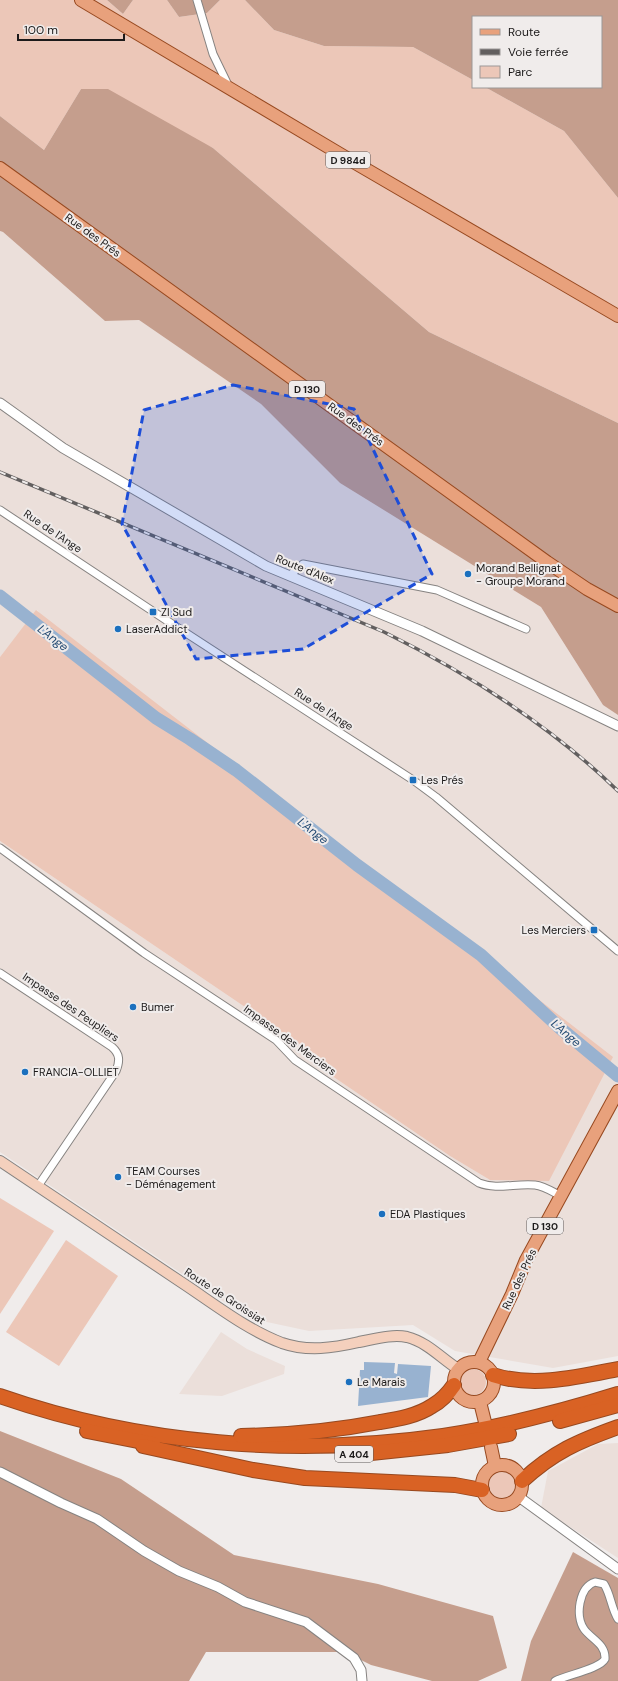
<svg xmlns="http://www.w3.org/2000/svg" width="618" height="1681" font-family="'DM Sans',sans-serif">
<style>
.built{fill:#ebdfda}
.green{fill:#ecc7b8}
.forest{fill:#c59e8d}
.water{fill:#98b2d0}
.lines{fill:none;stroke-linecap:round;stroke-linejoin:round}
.river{stroke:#98b2d0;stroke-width:13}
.minor-casing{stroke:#868381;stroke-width:9}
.tertiary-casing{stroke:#868381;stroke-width:11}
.secondary-casing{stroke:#868381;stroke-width:12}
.primary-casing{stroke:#974920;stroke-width:14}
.motorway-casing{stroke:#974920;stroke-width:16}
.minor{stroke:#fff;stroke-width:7}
.tertiary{stroke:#fff;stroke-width:9}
.secondary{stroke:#f4d0bd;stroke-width:10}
.primary{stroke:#e8a17c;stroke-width:12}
.motorway{stroke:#d96224;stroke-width:14}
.rail-casing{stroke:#625f5f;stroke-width:3.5}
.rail{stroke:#f0eceb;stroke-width:2;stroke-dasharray:6;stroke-linecap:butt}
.marked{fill:#1d4ed8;fill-opacity:0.2;stroke:#1d4ed8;stroke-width:3;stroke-dasharray:8 5;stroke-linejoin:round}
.poi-dot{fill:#1b70be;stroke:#f0eceb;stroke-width:1.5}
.labels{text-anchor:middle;stroke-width:4;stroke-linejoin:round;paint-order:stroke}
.shield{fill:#f0eceb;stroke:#5c5959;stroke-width:1}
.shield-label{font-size:10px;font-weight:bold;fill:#1c1a1a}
.street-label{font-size:11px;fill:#1c1a1a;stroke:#f0eceb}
.poi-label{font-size:11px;fill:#1c1a1a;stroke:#f0eceb;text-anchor:start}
.water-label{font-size:12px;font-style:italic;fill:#224972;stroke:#f0eceb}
</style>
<rect width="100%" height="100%" fill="#f0eceb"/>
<!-- built -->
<g class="built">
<polygon points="0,231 3,232 105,321 139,320 261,404 340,483 541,607 603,705 618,715 618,1356 553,1368 455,1351 413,1325 309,1331 248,1318 0,1152 0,841 304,1047 310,1061 450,1156 490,1180 37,610 0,657"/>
<polygon points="221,1332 247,1349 285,1366 284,1374 222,1396 179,1394"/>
<polygon points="618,1443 618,1558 541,1508 548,1471 598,1444"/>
</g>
<!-- green -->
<g class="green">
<polygon points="0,0 107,0 123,14 133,0 167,0 179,17 207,13 220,0 245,0 274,30 324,46 413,47 473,80 473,87 485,87 564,131 618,198 618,423 429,332 213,148 81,89 44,150 0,116"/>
<polygon points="36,610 613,1057 549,1181 490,1180 450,1156 310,1061 304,1047 0,841 0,657"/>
<polygon points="0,1198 54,1231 0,1314"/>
<polygon points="66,1240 118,1276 59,1366 6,1332"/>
<circle cx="473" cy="1382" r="13"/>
<circle cx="502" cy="1485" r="13"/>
</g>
<!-- forest -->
<g class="forest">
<polygon points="107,0 133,0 123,14"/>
<polygon points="167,0 220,0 207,13 179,17"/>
<polygon points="245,0 618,0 618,198 564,131 485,87 601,87 601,17 473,17 473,80 413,47 324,46 274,30"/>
<polygon points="81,89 108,89 213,148 429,332 618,423 618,715 603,705 541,607 340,483 261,404 139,320 105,321 3,232 0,231 0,116 44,150"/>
<polygon points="0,1431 121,1479 234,1555 378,1584 493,1616 507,1668 478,1681 432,1681 371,1665 345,1652 206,1652 189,1681 0,1681"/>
<polygon points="573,1552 618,1578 618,1681 521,1681 531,1641"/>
</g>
<!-- water -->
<polygon class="water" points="364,1362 395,1363 394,1373 397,1374 398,1364 431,1366 428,1397 358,1406 360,1370 364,1370"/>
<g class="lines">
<!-- river -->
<polyline class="river" points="0,596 156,718 190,739 236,770 357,865 481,955 560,1028 618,1076"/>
<defs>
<g id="minor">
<polyline points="197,0 213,54 229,87"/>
<polyline points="0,510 166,620 413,780 436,797 618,951"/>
<polyline points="289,576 303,564 437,590 526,629"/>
<path d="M 0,848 L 144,953 L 276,1040 L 295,1060 L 479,1183 C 497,1190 516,1183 535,1185 C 544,1186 553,1192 561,1196"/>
<path d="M 0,973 L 112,1047 C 120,1054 120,1061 116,1071 L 38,1186"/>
<path d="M 555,1681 C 566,1675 600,1669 605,1659 C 606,1644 591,1639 584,1629 C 575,1616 579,1587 595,1582 L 604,1584 C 611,1595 611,1608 618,1619"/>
</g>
<g id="tertiary">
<polyline points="0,403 63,448 266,566 422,631 618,726"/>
<polyline points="0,1472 61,1503 97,1519 144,1551 179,1571 218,1587 245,1602 306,1622 354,1658 361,1670 362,1681"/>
<polyline points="519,1497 618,1569"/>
</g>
<path id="secondary" d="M 0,1161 C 60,1201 121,1242 181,1282 C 213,1303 247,1330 282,1343 C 308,1352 333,1348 359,1342 C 375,1339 392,1334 407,1337 C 427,1342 441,1358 458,1369"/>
<g id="primary">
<polyline points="81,0 345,157 618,316"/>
<polyline points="0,168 547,562 587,589 618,606"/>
<circle cx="474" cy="1382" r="20"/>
<polyline points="479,1362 512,1294 526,1260 618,1091"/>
<polyline points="480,1402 485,1422"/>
<polyline points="491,1447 495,1466"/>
<circle cx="502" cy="1485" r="20"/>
</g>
<g id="motorway">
<path d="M 493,1375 C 533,1388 578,1377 618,1369"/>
<path d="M 0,1396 C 141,1445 295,1457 443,1436 C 503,1427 560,1412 618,1394"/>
<polyline points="560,1421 618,1405"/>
<polyline points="87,1431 153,1444"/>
<path d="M 241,1436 C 288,1435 334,1431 380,1422 C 398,1419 417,1416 432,1406 C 441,1401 448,1394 454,1385"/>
<polyline points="143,1446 253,1470 305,1478 455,1485 482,1490"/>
<polyline points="371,1453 448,1445 509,1434"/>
<path d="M 522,1481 C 553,1452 579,1441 618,1427"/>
</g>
</defs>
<!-- minor casing -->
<use href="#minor" class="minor-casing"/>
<!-- tertiary casing -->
<use href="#tertiary" class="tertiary-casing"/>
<!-- secondary casing -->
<use href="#secondary" class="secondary-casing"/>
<!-- primary casing -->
<use href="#primary" class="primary-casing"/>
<!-- motorway casing -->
<use href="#motorway" class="motorway-casing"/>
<!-- minor -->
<use href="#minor" class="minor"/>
<!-- tertiary -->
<use href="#tertiary" class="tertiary"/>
<!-- secondary -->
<use href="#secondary" class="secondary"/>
<!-- primary -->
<use href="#primary" class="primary"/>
<!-- motorway -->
<use href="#motorway" class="motorway"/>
<defs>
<path id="rail" d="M 0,472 L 384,632 C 469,674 549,724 618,791"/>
</defs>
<!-- rail casing -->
<use href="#rail" class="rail-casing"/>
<!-- rail -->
<use href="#rail" class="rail"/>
</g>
<!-- marked area -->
<path class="marked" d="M 233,385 L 354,409 L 432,574 L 303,649 L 196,659 L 122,524 L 144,410 Z"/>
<!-- markers -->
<g class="poi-dot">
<circle cx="468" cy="574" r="4"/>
<rect x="149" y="608" width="8" height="8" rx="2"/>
<circle cx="118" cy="629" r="4"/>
<rect x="409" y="776" width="8" height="8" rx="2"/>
<rect x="590" y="926" width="8" height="8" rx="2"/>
<circle cx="133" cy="1007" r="4"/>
<circle cx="25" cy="1072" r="4"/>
<circle cx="118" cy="1177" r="4"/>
<circle cx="382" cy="1214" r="4"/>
<circle cx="349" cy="1382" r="4"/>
</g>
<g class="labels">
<!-- shield labels -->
<g class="shield">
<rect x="326" y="152" width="44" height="16" rx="3"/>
<rect x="289" y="381" width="36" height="16" rx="3"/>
<rect x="527" y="1218" width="36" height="16" rx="3"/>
<rect x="335" y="1446" width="38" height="16" rx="3"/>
</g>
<g class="shield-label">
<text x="348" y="164">D 984d</text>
<text x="307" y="393">D 130</text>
<text x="545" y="1230">D 130</text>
<text x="354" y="1458">A 404</text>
</g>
<!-- street labels -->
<g class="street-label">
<text transform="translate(93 235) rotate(36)" y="4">Rue des Prés</text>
<text transform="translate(356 424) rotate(36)" y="4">Rue des Prés</text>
<text transform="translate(53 531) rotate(34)" y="4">Rue de l'Ange</text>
<text transform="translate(305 569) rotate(22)" y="4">Route d'Alex</text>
<text transform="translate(324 709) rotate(33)" y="4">Rue de l'Ange</text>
<text transform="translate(71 1007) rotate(34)" y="4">Impasse des Peupliers</text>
<text transform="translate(290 1040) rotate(36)" y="4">Impasse des Merciers</text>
<text transform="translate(519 1279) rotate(-65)" y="4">Rue des Prés</text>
<text transform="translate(225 1296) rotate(33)" y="4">Route de Groissiat</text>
</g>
<!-- poi labels -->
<g class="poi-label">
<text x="476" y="572">Morand Bellignat<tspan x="476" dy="13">- Groupe Morand</tspan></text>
<text x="161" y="616">ZI Sud</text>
<text x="126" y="633">LaserAddict</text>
<text x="421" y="784">Les Prés</text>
<text x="586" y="934" text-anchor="end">Les Merciers</text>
<text x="141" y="1011">Bumer</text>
<text x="33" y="1076">FRANCIA-OLLIET</text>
<text x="126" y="1175">TEAM Courses<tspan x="126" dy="13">- Déménagement</tspan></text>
<text x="390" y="1218">EDA Plastiques</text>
<text x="357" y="1386">Le Marais</text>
</g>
<!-- water labels -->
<g class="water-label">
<text transform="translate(53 638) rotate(38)" y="4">L'Ange</text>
<text transform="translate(313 831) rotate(38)" y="4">L'Ange</text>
<text transform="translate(566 1033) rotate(41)" y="4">L'Ange</text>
</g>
</g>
<!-- legend -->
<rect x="472" y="16" width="130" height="72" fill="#f0eceb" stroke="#9b9897"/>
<rect x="480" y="29" width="20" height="6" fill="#e8a17c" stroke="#9b9897"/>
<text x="508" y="36" font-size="12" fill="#1c1a1a">Route</text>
<rect x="480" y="49" width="20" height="6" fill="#625f5f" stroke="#9b9897"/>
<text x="508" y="56" font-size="12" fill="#1c1a1a">Voie ferrée</text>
<rect x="480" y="66" width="20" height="12" fill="#ecc7b8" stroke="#9b9897"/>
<text x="508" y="76" font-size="12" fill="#1c1a1a">Parc</text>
<!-- scale -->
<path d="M18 34v6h106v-6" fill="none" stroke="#1c1a1a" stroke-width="2"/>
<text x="24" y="34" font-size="12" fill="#1c1a1a" stroke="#f0eceb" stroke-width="3" paint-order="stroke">100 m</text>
</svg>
